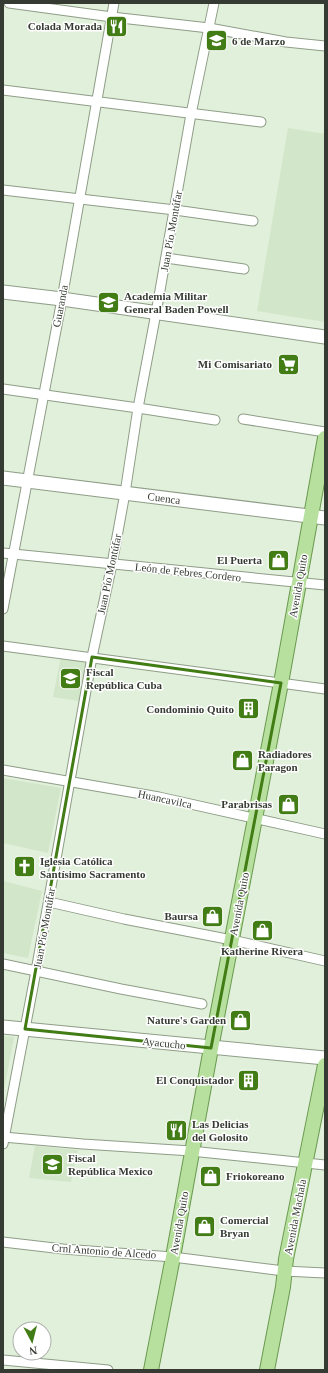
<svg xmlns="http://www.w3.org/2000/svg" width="328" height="1373" font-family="Georgia,serif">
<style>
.built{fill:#d2e6c9}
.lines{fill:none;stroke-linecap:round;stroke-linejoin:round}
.street-casing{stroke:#8f9d88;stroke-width:11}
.secondary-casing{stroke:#8f9d88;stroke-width:15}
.primary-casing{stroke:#6a994f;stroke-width:16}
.street{stroke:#fff;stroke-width:9}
.secondary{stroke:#fff;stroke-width:13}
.primary{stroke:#b7e09f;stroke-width:14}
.marked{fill:none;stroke:#427c15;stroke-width:3;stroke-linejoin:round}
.labels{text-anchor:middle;stroke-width:3;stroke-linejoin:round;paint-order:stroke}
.poi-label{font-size:11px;font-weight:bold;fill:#353b32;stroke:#fff;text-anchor:start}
.street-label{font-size:11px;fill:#353b32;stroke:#fff}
</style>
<rect width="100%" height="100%" fill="#e1f0da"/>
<!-- built -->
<g class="built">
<polygon points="288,128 325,134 325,322 257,311"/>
<polygon points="61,656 87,660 79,701 53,697"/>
<polygon points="3,778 61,788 48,853 3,843"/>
<polygon points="3,881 42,891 28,958 3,953"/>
<polygon points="3,1036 14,1037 3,1095"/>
<polygon points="35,1146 78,1150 71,1182 29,1178"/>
</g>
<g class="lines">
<defs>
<g id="street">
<polyline points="9,3 112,17 209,28 286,42 325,46"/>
<polyline points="3,90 261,122"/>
<polyline points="3,190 175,210 253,221"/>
<polyline points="166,258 244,269"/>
<polyline points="3,389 138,408 215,420"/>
<polyline points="243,419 325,432"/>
<polyline points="3,553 325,585"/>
<polyline points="3,609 62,299 114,3"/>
<polyline points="3,646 325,689"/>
<polyline points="3,770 159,797 325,834"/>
<polyline points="49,902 124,919 232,940 325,961"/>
<polyline points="3,964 121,989 202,1004"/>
<polyline points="3,1137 83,1144 191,1151 325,1165"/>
<polyline points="3,1144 36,971 92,657 112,564 125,493 138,408 156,313 191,114 214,3"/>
<polyline points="3,1242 63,1249 173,1257 284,1271 325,1273"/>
<polyline points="3,1360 108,1370"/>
</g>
<g id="secondary">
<polyline points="3,292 62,299 325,337"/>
<polyline points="3,478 325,518"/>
<polyline points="3,1027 325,1058"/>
</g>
<g id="primary">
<polyline points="151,1370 173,1257 211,1048 281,683 325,438"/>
<polyline points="267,1370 283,1287 286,1259 325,1065"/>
</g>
</defs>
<!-- street casing -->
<use href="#street" class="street-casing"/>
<!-- secondary casing -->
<use href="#secondary" class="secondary-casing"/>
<!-- primary casing -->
<use href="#primary" class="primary-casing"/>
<!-- street -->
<use href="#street" class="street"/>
<!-- secondary -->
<use href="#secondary" class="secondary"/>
<!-- primary -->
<use href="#primary" class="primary"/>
</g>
<!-- marked area -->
<path class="marked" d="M 92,657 L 281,683 L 211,1048 L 25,1029 Z"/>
<!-- icons -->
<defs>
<symbol id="restaurant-square" viewBox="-11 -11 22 22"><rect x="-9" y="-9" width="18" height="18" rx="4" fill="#427c15" stroke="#fff"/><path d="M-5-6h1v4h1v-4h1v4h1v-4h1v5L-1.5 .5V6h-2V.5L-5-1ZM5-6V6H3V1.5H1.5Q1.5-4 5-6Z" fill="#fff"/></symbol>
<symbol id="university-square" viewBox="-11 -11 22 22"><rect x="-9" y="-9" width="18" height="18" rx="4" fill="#427c15" stroke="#fff"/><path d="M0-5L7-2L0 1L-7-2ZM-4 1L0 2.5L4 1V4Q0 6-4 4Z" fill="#fff"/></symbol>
<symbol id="school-square" viewBox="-11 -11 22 22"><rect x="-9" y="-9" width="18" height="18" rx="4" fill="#427c15" stroke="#fff"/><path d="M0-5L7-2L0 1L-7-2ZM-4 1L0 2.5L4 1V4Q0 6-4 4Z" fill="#fff"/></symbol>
<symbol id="supermarket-square" viewBox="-11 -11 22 22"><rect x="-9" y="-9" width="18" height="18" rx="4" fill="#427c15" stroke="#fff"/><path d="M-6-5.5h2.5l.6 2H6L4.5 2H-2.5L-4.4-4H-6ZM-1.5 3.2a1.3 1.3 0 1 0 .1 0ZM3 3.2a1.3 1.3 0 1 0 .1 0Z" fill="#fff"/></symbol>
<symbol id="shop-square" viewBox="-11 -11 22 22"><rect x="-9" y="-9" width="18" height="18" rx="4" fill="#427c15" stroke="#fff"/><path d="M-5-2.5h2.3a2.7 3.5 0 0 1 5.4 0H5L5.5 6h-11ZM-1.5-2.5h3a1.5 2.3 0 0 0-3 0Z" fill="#fff"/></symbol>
<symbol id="building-square" viewBox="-11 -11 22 22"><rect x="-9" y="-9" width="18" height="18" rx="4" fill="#427c15" stroke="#fff"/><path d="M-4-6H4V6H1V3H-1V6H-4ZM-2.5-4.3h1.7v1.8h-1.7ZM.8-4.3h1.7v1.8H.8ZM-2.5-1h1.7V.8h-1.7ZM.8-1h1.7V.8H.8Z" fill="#fff"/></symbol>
<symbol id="church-square" viewBox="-11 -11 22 22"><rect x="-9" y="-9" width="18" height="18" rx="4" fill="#427c15" stroke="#fff"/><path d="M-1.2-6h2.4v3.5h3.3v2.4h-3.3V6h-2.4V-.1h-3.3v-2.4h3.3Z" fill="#fff"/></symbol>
</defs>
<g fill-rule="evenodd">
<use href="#restaurant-square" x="104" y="14" width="25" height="25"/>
<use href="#university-square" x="204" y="28" width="25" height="25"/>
<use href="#school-square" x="96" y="290" width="25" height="25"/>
<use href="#supermarket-square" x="276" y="352" width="25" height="25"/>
<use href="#shop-square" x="266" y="548" width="25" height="25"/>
<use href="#school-square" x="58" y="666" width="25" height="25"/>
<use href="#building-square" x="236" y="696" width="25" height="25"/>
<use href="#shop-square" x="230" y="748" width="25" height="25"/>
<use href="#shop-square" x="276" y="792" width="25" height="25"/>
<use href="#church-square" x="12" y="854" width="25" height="25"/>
<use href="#shop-square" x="200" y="904" width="25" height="25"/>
<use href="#shop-square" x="250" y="918" width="25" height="25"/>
<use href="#shop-square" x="228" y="1008" width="25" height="25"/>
<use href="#building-square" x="236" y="1068" width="25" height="25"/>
<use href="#restaurant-square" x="164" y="1118" width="25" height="25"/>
<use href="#school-square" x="40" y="1152" width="25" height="25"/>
<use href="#shop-square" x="198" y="1164" width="25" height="25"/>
<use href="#shop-square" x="192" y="1214" width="25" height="25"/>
</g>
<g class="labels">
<!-- poi labels -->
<g class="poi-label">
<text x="102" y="30" text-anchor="end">Colada Morada</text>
<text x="232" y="45">6 de Marzo</text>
<text x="124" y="300">Academia Militar<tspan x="124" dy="13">General Baden Powell</tspan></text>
<text x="272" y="368" text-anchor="end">Mi Comisariato</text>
<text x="262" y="564" text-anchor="end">El Puerta</text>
<text x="86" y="676">Fiscal<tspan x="86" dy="13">República Cuba</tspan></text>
<text x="234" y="713" text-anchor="end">Condominio Quito</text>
<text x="258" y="758">Radiadores<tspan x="258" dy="13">Paragon</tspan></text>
<text x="272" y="808" text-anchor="end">Parabrisas</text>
<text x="40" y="865">Iglesia Católica<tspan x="40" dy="13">Santísimo Sacramento</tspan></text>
<text x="198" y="920" text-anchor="end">Baursa</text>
<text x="262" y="955" text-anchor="middle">Katherine Rivera</text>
<text x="226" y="1024" text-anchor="end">Nature's Garden</text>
<text x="234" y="1084" text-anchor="end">El Conquistador</text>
<text x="192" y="1128">Las Delicias<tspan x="192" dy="13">del Golosito</tspan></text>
<text x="68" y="1162">Fiscal<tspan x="68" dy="13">República Mexico</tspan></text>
<text x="226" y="1180">Friokoreano</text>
<text x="220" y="1224">Comercial<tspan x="220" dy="13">Bryan</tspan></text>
</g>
<!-- street labels -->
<g class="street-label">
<text transform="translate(171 231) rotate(-80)" y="4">Juan Pío Montúfar</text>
<text transform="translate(60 306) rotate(-79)" y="4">Guaranda</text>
<text transform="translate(164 498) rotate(8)" y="4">Cuenca</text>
<text transform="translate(188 572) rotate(6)" y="4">León de Febres Cordero</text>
<text transform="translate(109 574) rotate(-78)" y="4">Juan Pío Montúfar</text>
<text transform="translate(298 586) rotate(-80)" y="4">Avenida Quito</text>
<text transform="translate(165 799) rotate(12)" y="4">Huancavilca</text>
<text transform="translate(239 904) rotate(-79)" y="4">Avenida Quito</text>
<text transform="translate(44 928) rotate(-80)" y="4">Juan Pío Montúfar</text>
<text transform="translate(164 1043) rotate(6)" y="4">Ayacucho</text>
<text transform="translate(295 1217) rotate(-79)" y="4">Avenida Machala</text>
<text transform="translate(179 1223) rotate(-80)" y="4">Avenida Quito</text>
<text transform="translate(104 1251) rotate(4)" y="4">Crnl Antonio de Alcedo</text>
</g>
</g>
<!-- border -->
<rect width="328" height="1373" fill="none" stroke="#353b32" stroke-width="8"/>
<!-- north arrow -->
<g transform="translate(32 1341) rotate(173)"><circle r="19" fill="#ffffff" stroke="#aeb1ad"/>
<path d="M0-3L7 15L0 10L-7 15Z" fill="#427c15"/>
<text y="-6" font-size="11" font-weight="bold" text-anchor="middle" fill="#353b32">N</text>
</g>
</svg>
